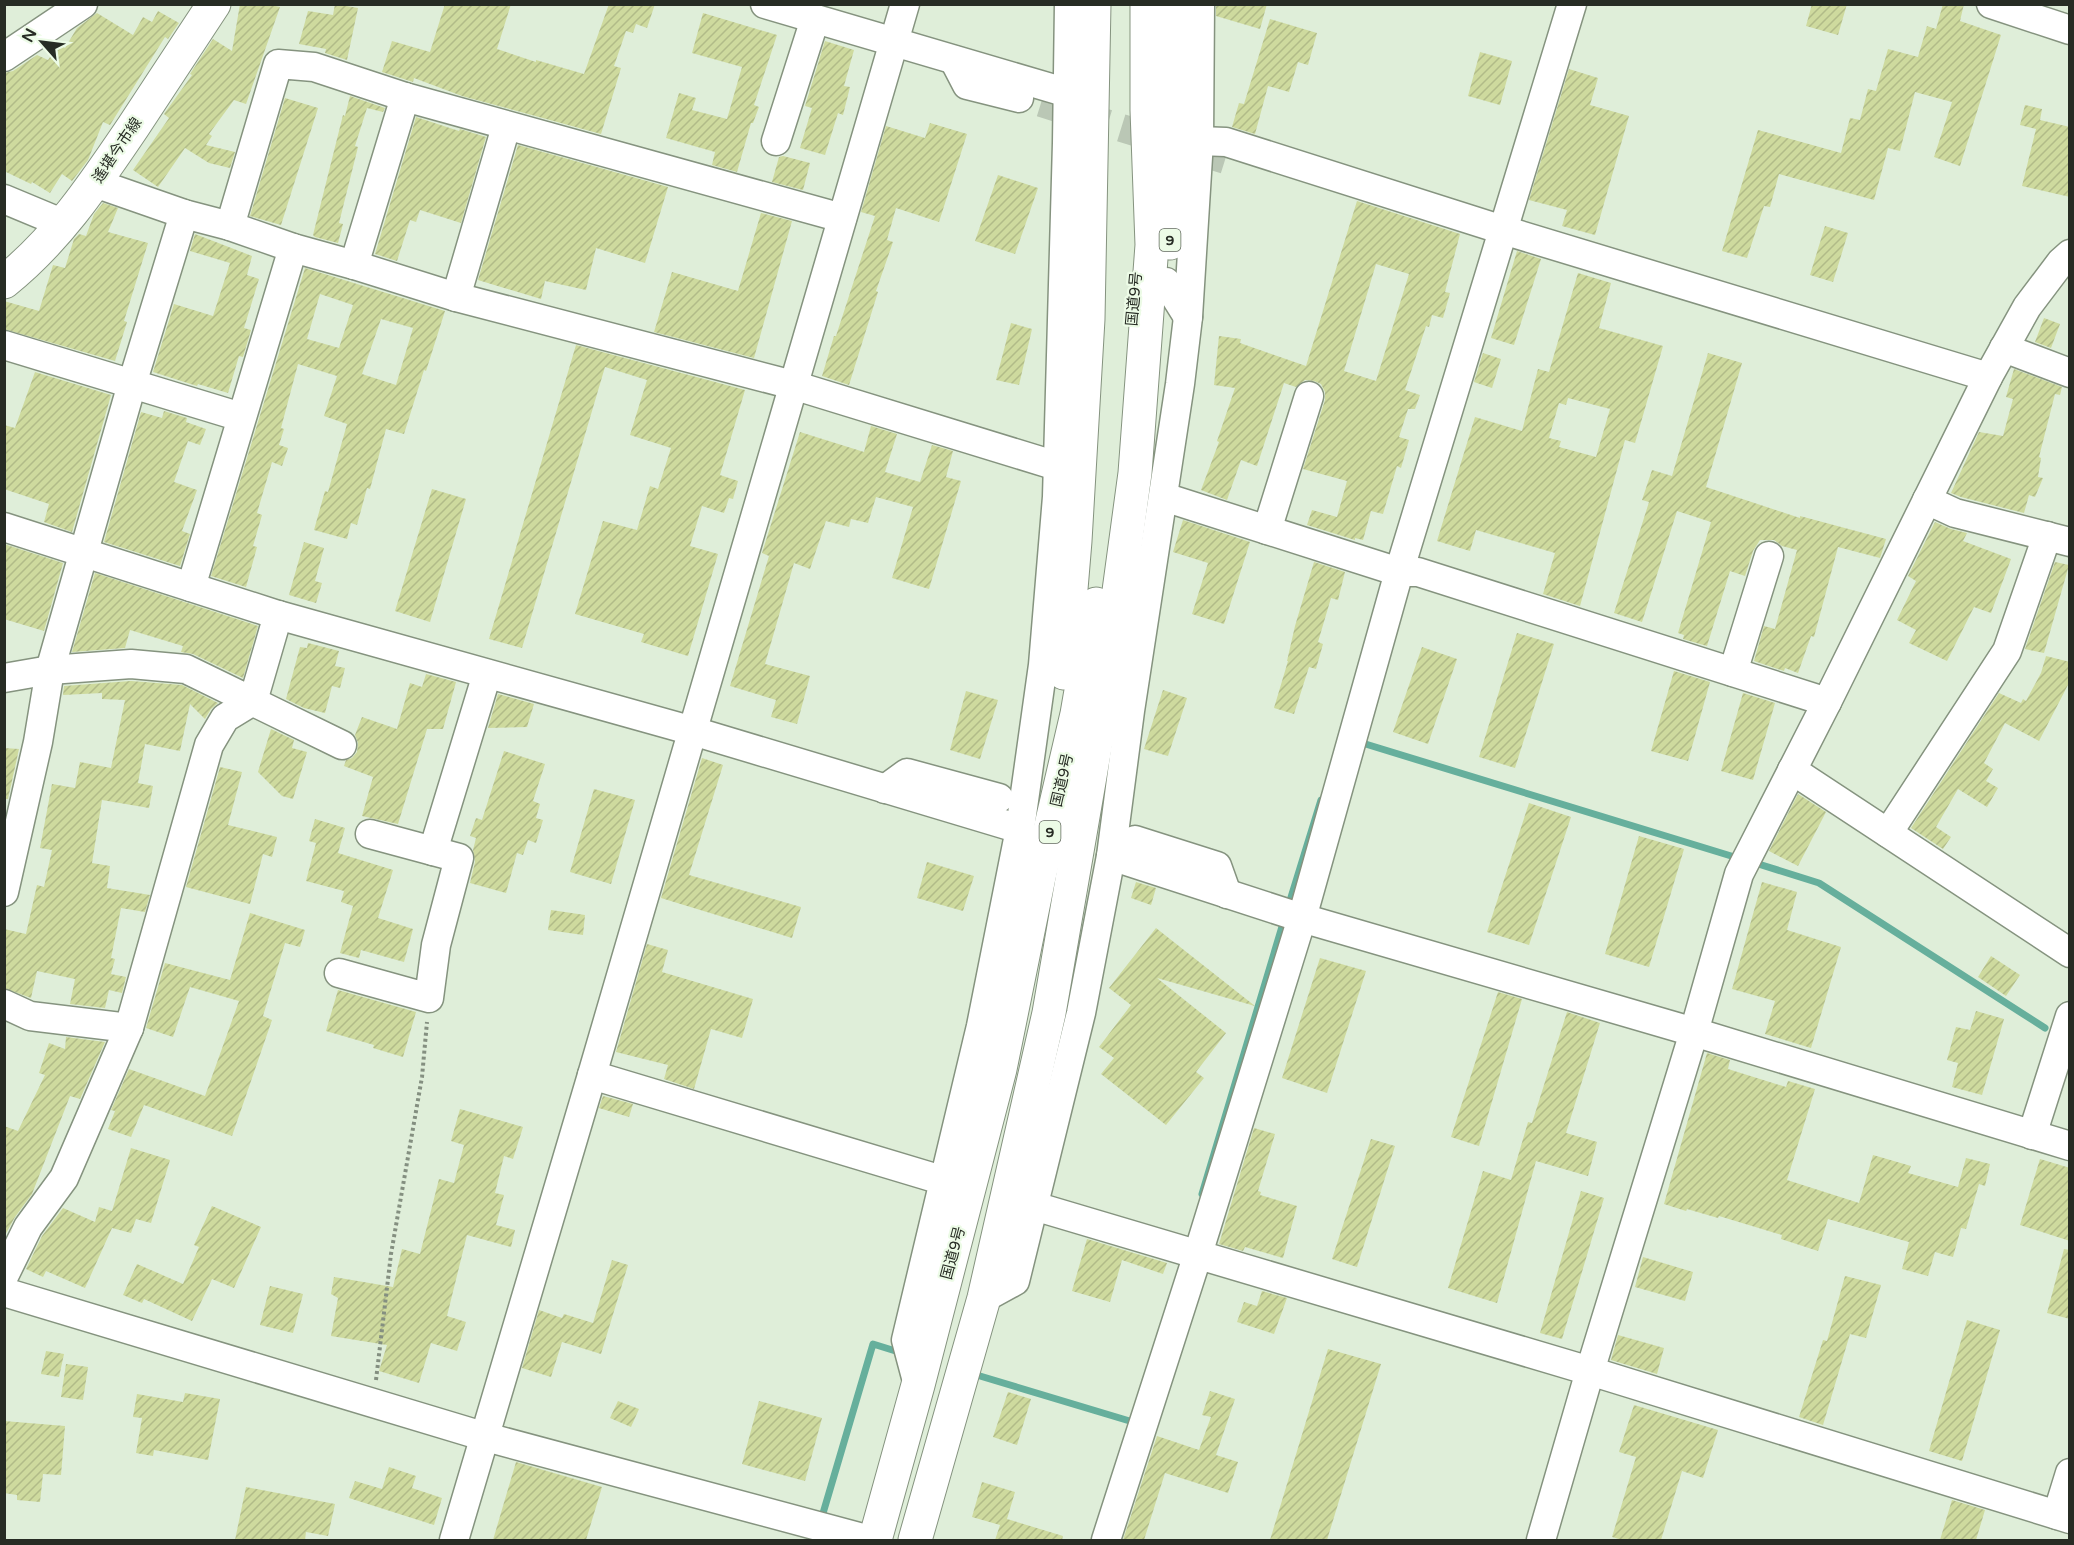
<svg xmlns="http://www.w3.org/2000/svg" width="2074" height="1545" font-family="'Varela Round','Noto Sans JP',sans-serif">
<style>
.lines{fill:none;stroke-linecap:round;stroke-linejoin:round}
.stream{stroke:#66af9c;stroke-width:7}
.building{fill:url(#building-hatch);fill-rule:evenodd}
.minor-tunnel{stroke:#bac7b5;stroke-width:28;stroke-dasharray:28 14;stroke-linecap:butt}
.minor-casing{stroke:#85937f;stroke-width:31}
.major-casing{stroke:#85937f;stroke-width:35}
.highway-casing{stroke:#85937f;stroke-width:35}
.path{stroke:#848f80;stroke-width:4;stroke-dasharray:3 3;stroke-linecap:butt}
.minor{stroke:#fff;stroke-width:28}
.major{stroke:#fff;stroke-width:33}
.highway{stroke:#fff;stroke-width:33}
.labels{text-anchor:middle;stroke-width:4.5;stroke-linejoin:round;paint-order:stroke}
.shield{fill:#ecfbe6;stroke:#626a5e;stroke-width:1.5}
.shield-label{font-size:14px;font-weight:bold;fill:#272c24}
.street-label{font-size:15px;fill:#272c24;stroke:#ecfbe6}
</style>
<defs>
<pattern id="building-hatch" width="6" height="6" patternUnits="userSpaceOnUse" patternTransform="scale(1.5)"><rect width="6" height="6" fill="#ceda9e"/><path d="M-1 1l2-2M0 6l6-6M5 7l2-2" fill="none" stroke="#b1bb88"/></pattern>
</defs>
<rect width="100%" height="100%" fill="#dfeed9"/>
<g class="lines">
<!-- stream -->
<g class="stream">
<polyline points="1359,742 1741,859"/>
<polyline points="1752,862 1819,883 2045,1028"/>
<polyline points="1288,907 1321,800"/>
<polyline points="1202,1194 1284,920"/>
<polyline points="970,1373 1133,1422 1135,1417"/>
<polyline points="821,1520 873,1344 902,1353"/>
</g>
</g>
<!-- building -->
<g class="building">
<polygon points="240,4 266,4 280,7 246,104 234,100 209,134 212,136 206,145 235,152 230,168 209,163 185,148 158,187 133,170 169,118 164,114 192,75 190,74 213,39 232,51"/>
<polygon points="335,4 358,8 347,60 325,53 326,49 299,44 308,11 333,15"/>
<polygon points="445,4 511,4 497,49 536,62 536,60 584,74 609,4 655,4 647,28 636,24 633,33 626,31 614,66 621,68 601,134 462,96 414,78 413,82 382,72 392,41 430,52"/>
<polygon points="1216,4 1267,4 1260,29 1216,16"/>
<polygon points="1812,4 1847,4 1838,35 1806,26"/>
<polygon points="1943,4 1964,4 1960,21 2001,35 1960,166 1934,157 1952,102 1915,92 1900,151 1888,148 1874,200 1779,174 1770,207 1764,206 1747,258 1722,251 1758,130 1841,153 1850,118 1860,120 1868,89 1876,91 1888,49 1918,57 1927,26 1936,29"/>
<polygon points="158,11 179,23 168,39 165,37 110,125 103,122 88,160 72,181 62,174 50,193 32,182 31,184 4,171 4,73 13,71 37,55 48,60 59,44 65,48 77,28 97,13 133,35 143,17 152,22"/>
<polygon points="703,13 777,35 754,105 759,107 753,123 751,123 737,172 712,165 715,152 666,138 679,93 696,98 692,110 727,119 742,67 692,53"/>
<polygon points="1270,19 1317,33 1308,65 1298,62 1289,92 1268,86 1255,134 1232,127 1239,103 1244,104"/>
<polygon points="825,41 854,50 844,86 850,87 843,115 838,113 825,155 800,148 812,108 805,106"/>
<polygon points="1480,52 1512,61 1500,105 1468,96"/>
<polygon points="1569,69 1598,78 1590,105 1629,116 1595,235 1562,226 1567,210 1529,200"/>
<polygon points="350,96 385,108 383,112 367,108 355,146 358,147 339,223 343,224 338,243 315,237 313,235 343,115 345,116"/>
<polygon points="285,98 318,108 281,225 250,216"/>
<polygon points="2025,105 2042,109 2040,120 2070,127 2070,197 2022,186 2036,129 2020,125"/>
<polygon points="416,117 459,131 460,129 486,137 461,223 420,210 416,222 410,220 397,261 375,254"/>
<polygon points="930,123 967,134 939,222 896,208 887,240 893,242 876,291 878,292 849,385 822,376 834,336 836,336 875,216 861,212 886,126 925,138"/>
<polygon points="518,145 668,187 645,263 596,248 586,290 545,281 541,299 478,280"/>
<polygon points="783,156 810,163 803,190 772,182 779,157"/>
<polygon points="998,175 1038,188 1015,254 975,241"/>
<path d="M 1357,201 L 1460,234 L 1445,292 L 1450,293 L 1443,318 L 1432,315 L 1429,327 L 1426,326 L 1405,390 L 1420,395 L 1415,409 L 1408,409 L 1399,437 L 1409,440 L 1401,468 L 1397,466 L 1383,514 L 1371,511 L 1363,540 L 1355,538 L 1355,540 L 1307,525 L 1312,510 L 1337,517 L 1347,481 L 1303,469 L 1325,400 L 1325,392 L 1321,384 L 1314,381 L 1305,380 L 1296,387 L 1284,383 L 1257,466 L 1241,460 L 1227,500 L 1201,490 L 1219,442 L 1217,441 L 1235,388 L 1214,385 L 1219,336 L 1241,339 L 1240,343 L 1306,366 ZM 1376,264 L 1409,274 L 1376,381 L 1344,371 Z"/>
<polygon points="103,203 118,208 108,232 148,243 124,321 127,322 115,361 4,329 4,301 39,311 53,265 65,268 74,239 79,234 86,236 94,214"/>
<polygon points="761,213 792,221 754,358 654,332 672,272 738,291"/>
<polygon points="1825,226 1848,233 1833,282 1810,275"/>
<polygon points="195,234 252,256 247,275 259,279 244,328 251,330 243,357 239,356 228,393 198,384 197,386 153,372 174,304 213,316 230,263 190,251"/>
<polygon points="1517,251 1541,259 1514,345 1491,338"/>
<path d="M 305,268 L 445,311 L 426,371 L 424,370 L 404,434 L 386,429 L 370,489 L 367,488 L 357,525 L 351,523 L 347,539 L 314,530 L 325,491 L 328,492 L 347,424 L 324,416 L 337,376 L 298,364 L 281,428 L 284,429 L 279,445 L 288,448 L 282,466 L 272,462 L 257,513 L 262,515 L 253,546 L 257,547 L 246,587 L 211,576 ZM 320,294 L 353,305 L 339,348 L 307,339 ZM 381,319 L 413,328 L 396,385 L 362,374 Z"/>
<path d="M 1578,273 L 1611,283 L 1599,328 L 1663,346 L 1635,443 L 1625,440 L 1580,606 L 1543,594 L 1555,553 L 1476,530 L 1470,551 L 1437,541 L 1475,417 L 1522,431 L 1538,369 L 1549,372 ZM 1568,398 L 1610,409 L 1596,457 L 1559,447 L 1561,441 L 1549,438 L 1559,403 L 1566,405 Z"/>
<polygon points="2044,318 2060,324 2051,348 2035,342"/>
<polygon points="1011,323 1032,329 1019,385 996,380"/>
<polygon points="576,345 745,390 720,475 738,481 733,499 729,498 724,513 702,506 690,546 718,554 688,656 641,642 644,634 575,614 603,521 637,530 650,486 658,489 671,448 630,435 647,380 605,367 522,648 489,639"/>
<polygon points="1483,353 1501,359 1492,388 1474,382"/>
<polygon points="1708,353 1742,363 1706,487 1800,518 1800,516 1886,539 1880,558 1838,547 1814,637 1811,636 1798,673 1785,668 1784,671 1754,661 1764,626 1775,629 1797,550 1782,546 1774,540 1760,540 1753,551 1745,576 1730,571 1707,646 1683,639 1684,635 1678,633 1711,522 1677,511 1642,622 1614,613 1649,502 1642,500 1652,470 1672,476"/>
<polygon points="2014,369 2062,387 2060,395 2055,394 2039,457 2041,458 2038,477 2043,478 2035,497 2029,495 2024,513 1961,497 1951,493 1979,432 2003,436 2013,399 2006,397"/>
<polygon points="35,372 111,395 72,532 44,522 49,504 4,489 4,425 15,428"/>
<polygon points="164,411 187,418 186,422 206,429 200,445 188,441 174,482 197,490 182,531 190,534 180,566 104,542 141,412 162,418"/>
<polygon points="871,426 897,434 885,472 920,482 932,445 953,451 946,477 961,481 929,589 892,578 913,507 876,497 868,523 851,519 849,527 826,521 810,569 794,563 765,664 810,676 797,724 771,717 776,700 730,686 769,556 762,553 800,432 864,452"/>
<polygon points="432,489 466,499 430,622 395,611"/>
<polygon points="1183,520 1250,542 1224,624 1192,614 1208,563 1173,552"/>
<polygon points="1935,522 1951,529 1967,533 1963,541 2011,559 1991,613 1974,607 1947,661 1909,643 1916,630 1897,620 1916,581 1908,576"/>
<polygon points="304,542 324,548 315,581 322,583 316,603 289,595"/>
<polygon points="4,544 63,563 44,631 4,619"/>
<polygon points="1314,562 1345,572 1338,600 1331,598 1318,642 1323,644 1316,669 1309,667 1294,714 1274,708 1288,661 1287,661 1295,626"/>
<polygon points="2055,562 2069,565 2044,653 2025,649"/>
<polygon points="95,573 258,626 243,678 193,654 181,652 183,646 130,630 125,648 72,652"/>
<polygon points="1517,633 1554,644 1515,768 1479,757"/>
<polygon points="308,643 339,651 335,666 345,668 340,688 332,686 325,713 304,708 286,699 300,647 307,648"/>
<polygon points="1422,647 1457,659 1428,744 1393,732"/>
<polygon points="2046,656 2070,662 2070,681 2039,741 2005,723 1984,763 1993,769 1986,781 1998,788 1987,807 1958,789 1936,827 1951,837 1943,849 1911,828 1999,693 2021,703 2023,699 2026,701 2041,673"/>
<polygon points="1674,671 1710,682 1688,761 1651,751"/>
<polygon points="426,674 456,682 443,729 427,729 398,824 362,816 373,777 344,766 346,760 352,758 357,752 358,743 355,735 362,717 397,729 410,683 422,687"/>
<polygon points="131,681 182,685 218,703 211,709 205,719 190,704 180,751 145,744 138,783 153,786 149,808 102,800 92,863 110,866 107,888 150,895 145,912 121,908 111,958 115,959 111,974 126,977 122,993 109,990 105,1008 70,1004 75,979 37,971 31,998 4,988 4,929 26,934 37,885 44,887 52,850 40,848 52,784 75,788 80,762 111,768 125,700 102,699 102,693 63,695 64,686"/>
<polygon points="1163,690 1187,698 1168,756 1144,749"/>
<polygon points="966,691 998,700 980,759 950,750"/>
<polygon points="1743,693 1775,703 1753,780 1721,771"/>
<polygon points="498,694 534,704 527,727 488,728"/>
<polygon points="271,729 294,740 292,748 307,752 293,799 282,796 258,772"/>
<polygon points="4,748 19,749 8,799 4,799"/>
<polygon points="504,751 545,764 533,801 540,804 536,818 543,820 536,843 528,840 523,855 517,853 506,893 470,883 475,862 473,850 476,838 470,836 476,818 482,820"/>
<polygon points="702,758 723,765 689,875 801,907 792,938 661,898"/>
<polygon points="220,767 242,772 228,825 277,837 272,857 263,854 250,904 186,887"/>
<polygon points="594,789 635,800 611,884 570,872"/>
<polygon points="1798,794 1826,812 1798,866 1769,851"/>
<polygon points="1529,803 1571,817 1529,945 1487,932"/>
<polygon points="315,819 345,828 338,853 393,870 378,918 413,929 404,962 361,950 359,958 340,953 353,906 341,902 344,891 306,881 316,843 309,841"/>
<polygon points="1639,836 1684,849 1649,967 1605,954"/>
<polygon points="927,862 974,876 963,911 917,898"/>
<polygon points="1136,882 1156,888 1151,905 1131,898"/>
<polygon points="1762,882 1797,892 1787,930 1841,947 1811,1048 1765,1034 1775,1001 1732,989"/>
<polygon points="551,910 585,915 583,935 548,930"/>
<polygon points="250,913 305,930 300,947 285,943 263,1016 272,1020 232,1136 144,1105 131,1137 108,1129 115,1111 111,1110 129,1069 205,1096 239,1001 190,987 173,1037 146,1028 165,963 230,980"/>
<polygon points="1156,928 1255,1006 1157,978 1226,1033 1196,1072 1204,1078 1166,1125 1101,1074 1114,1058 1099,1047 1131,1005 1109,988"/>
<polygon points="647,944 668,950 662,972 753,999 742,1038 711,1029 694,1089 664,1079 668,1065 616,1052"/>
<polygon points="1991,956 2020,975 2006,996 1978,977"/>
<polygon points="1320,958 1366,971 1327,1093 1282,1078"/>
<polygon points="338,990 416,1012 403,1057 373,1048 374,1045 326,1031"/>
<polygon points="1498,992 1522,999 1479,1146 1451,1137"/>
<polygon points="1976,1011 2004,1019 1982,1095 1952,1087 1958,1063 1947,1060 1956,1027 1970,1030"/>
<polygon points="1567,1012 1600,1023 1566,1133 1597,1142 1588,1176 1536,1161 1497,1303 1448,1288 1483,1171 1511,1180 1528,1122 1532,1123"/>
<polygon points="66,1037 105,1042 80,1099 70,1096 32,1194 15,1217 4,1237 4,1126 18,1131 45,1075 39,1073 49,1043 65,1049"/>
<polygon points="1707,1053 1730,1060 1728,1069 1786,1087 1788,1081 1815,1089 1787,1180 1859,1203 1873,1155 1911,1166 1908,1173 1958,1187 1966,1158 1990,1164 1985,1186 1979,1184 1966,1229 1961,1228 1953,1257 1935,1252 1928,1276 1902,1269 1909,1242 1828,1219 1818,1251 1781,1239 1782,1235 1719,1216 1718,1218 1687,1209 1686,1211 1664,1204"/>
<polygon points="603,1096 633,1104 629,1117 599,1108"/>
<polygon points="460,1109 523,1127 513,1159 504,1156 495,1193 504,1195 496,1225 515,1230 511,1247 467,1235 447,1316 466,1322 457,1351 431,1343 419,1383 379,1371 387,1345 331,1336 338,1298 331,1294 334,1277 393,1287 402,1249 420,1254 439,1179 454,1183 464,1145 451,1141"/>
<polygon points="1254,1128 1275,1134 1258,1191 1261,1192 1260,1195 1297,1206 1283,1258 1245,1247 1243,1251 1219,1244"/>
<polygon points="1371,1139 1395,1146 1357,1267 1332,1259"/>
<polygon points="131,1148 170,1160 151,1223 136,1219 131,1233 112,1228 85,1288 46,1271 43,1277 26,1269 42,1236 63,1208 95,1222 99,1207 112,1211"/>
<polygon points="2040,1159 2070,1168 2070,1241 2020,1225"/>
<polygon points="1581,1191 1604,1198 1562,1339 1540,1333"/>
<polygon points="212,1206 261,1227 234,1288 212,1279 192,1321 144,1299 142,1303 123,1295 137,1264 183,1284 199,1247 194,1245"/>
<polygon points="1087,1239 1167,1263 1163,1274 1122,1260 1110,1302 1072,1291"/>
<polygon points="2064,1249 2070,1250 2070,1319 2047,1313"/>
<polygon points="1643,1257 1693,1272 1685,1301 1635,1287"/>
<polygon points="612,1260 628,1265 601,1354 562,1342 551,1377 522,1368 539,1310 562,1318 564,1314 593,1323"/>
<polygon points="1845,1276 1881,1285 1866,1338 1850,1334 1823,1425 1799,1417 1823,1340 1827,1341"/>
<polygon points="270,1286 303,1294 293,1333 260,1325"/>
<polygon points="1262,1291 1287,1298 1274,1334 1237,1322 1244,1302 1257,1306"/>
<polygon points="1967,1320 2000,1330 1962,1461 1929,1451"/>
<polygon points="1618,1335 1664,1348 1657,1374 1611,1360"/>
<polygon points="1328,1349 1381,1364 1327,1540 1270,1540"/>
<polygon points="46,1351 64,1354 59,1377 41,1374"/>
<polygon points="66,1364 88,1367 83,1400 61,1397"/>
<polygon points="1210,1391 1235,1399 1216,1455 1238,1462 1228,1493 1165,1473 1144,1540 1123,1540 1157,1436 1199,1450 1211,1417 1202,1415"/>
<polygon points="1008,1392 1031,1399 1017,1445 993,1437"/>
<polygon points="185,1393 220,1399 208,1460 154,1450 153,1456 136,1453 142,1418 133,1417 137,1394 183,1402"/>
<polygon points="618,1401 639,1409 631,1427 610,1418"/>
<polygon points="759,1401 822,1418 805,1481 742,1464"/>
<polygon points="1634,1405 1718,1430 1703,1478 1682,1471 1661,1540 1622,1540 1612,1537 1636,1457 1619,1452"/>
<polygon points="4,1421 65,1426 61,1475 43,1474 40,1502 17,1500 17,1495 4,1493"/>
<polygon points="516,1462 602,1487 586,1540 493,1540"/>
<polygon points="389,1467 416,1476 412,1488 442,1498 434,1525 349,1498 355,1481 382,1489"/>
<polygon points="982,1482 1015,1492 1007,1519 1063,1536 1062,1540 995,1540 1000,1525 972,1517"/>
<polygon points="246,1487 335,1504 328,1536 306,1532 305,1540 235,1540"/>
<polygon points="1952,1500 1985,1510 1976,1540 1940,1540"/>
</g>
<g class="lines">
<!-- minor-tunnel -->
<polyline class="minor-tunnel" points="1041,103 1225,160"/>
<defs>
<g id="minor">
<polyline points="765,4 1068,93"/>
<polyline points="1991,4 2070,30"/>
<polyline points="4,57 83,4"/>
<polyline points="954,60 967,85 1019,98"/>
<polyline points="776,141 815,19"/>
<polyline points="1199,141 1226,142 1503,230 1988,377"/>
<polyline points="95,183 184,214 230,226 293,248 354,265 456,297 793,385 1057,466"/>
<polyline points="4,199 64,224"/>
<polyline points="230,226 278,64 314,67 405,97 842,218"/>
<polyline points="354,265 405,97"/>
<polyline points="1166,282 1188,317"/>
<polyline points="456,297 503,137"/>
<polyline points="4,345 241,417"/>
<polyline points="2004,348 2070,373"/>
<polyline points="1164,497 1399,572 1418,572 1827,702"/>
<polyline points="1927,500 1955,513 2070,542"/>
<polyline points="4,527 278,615 693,731 1020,829"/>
<polyline points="1267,530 1309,396"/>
<polyline points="191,587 293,248"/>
<polyline points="1733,672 1769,556"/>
<polyline points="4,678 50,670 131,664 186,669 342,745"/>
<polyline points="1792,770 2070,953"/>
<polyline points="885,789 907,773 999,798"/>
<polyline points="1888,833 2007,651 2047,536"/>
<polyline points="370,834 433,851 487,674"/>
<polyline points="1135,840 1217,866 1227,894"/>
<polyline points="1111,856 1302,918 1694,1032 2070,1146"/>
<polyline points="4,892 38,742 50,670 132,384 184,214"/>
<polyline points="339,973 429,998 436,945 459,858 433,851"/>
<polyline points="4,1004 30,1016 129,1028"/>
<polyline points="592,1075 945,1181"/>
<polyline points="2032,1135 2070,1016"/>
<polyline points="1034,1206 1590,1371 2070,1519"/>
<polyline points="4,1276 28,1227 64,1178 129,1028 209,745 225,718 253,701 278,615"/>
<polyline points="4,1292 486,1437 870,1540"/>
<polyline points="984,1298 1015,1281 1081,1013 1111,856 1130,711 1180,384 1188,317 1199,141 1200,4"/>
<polyline points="918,1385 906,1340 981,1026 1020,829 1043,665 1057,497 1067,143 1069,4"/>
<polyline points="2057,1515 2070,1473"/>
<polyline points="454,1540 592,1075 905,4"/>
<polyline points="1106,1540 1198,1254 1302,918 1399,572 1572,4"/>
<polyline points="1541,1540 1590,1371 1694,1032 1739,874 1827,702 1988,377 2027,307 2061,262 2070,254"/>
</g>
<path id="major" d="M 4,282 C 58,239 95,183 133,127 C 160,86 187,45 214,4"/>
<g id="highway">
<polyline points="1170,243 1173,199 1176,4"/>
<polyline points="1064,673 1075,541 1088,319 1094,4"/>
<polyline points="875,1540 918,1385 1000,1069 1039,877 1077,714 1096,604"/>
<polyline points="915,1540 984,1298 1049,1013 1108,672 1135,473 1152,245 1147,110 1147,4"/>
</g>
</defs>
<!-- minor casing -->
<use href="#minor" class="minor-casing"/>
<!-- major casing -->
<use href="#major" class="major-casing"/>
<!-- highway casing -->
<use href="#highway" class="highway-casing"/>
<!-- path -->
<polyline class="path" points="376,1380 391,1254 422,1077 427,1022"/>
<!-- minor -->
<use href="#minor" class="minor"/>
<!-- major -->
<use href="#major" class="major"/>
<!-- highway -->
<use href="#highway" class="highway"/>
</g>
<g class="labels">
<!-- shield labels -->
<g class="shield">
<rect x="1159.5" y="229" width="21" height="22" rx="4.5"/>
<rect x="1039.5" y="821" width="21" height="22" rx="4.5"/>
</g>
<g class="shield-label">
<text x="1170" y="245">9</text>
<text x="1050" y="837">9</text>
</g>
<!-- street labels -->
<g class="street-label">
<text transform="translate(117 150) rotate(-56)" y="5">遙堪今市線</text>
<text transform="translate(1134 299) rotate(-85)" y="5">国道9号</text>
<text transform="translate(1062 780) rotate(-77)" y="5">国道9号</text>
<text transform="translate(953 1253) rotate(-75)" y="5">国道9号</text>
</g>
</g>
<!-- border -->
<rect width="2074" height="1545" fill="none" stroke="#272c24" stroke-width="12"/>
<!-- north arrow -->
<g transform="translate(42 42) rotate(298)" stroke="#ecfbe6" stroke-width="4.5" paint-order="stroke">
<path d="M0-4.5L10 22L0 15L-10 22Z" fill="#272c24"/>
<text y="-9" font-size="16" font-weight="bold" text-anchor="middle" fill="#272c24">N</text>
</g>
</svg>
